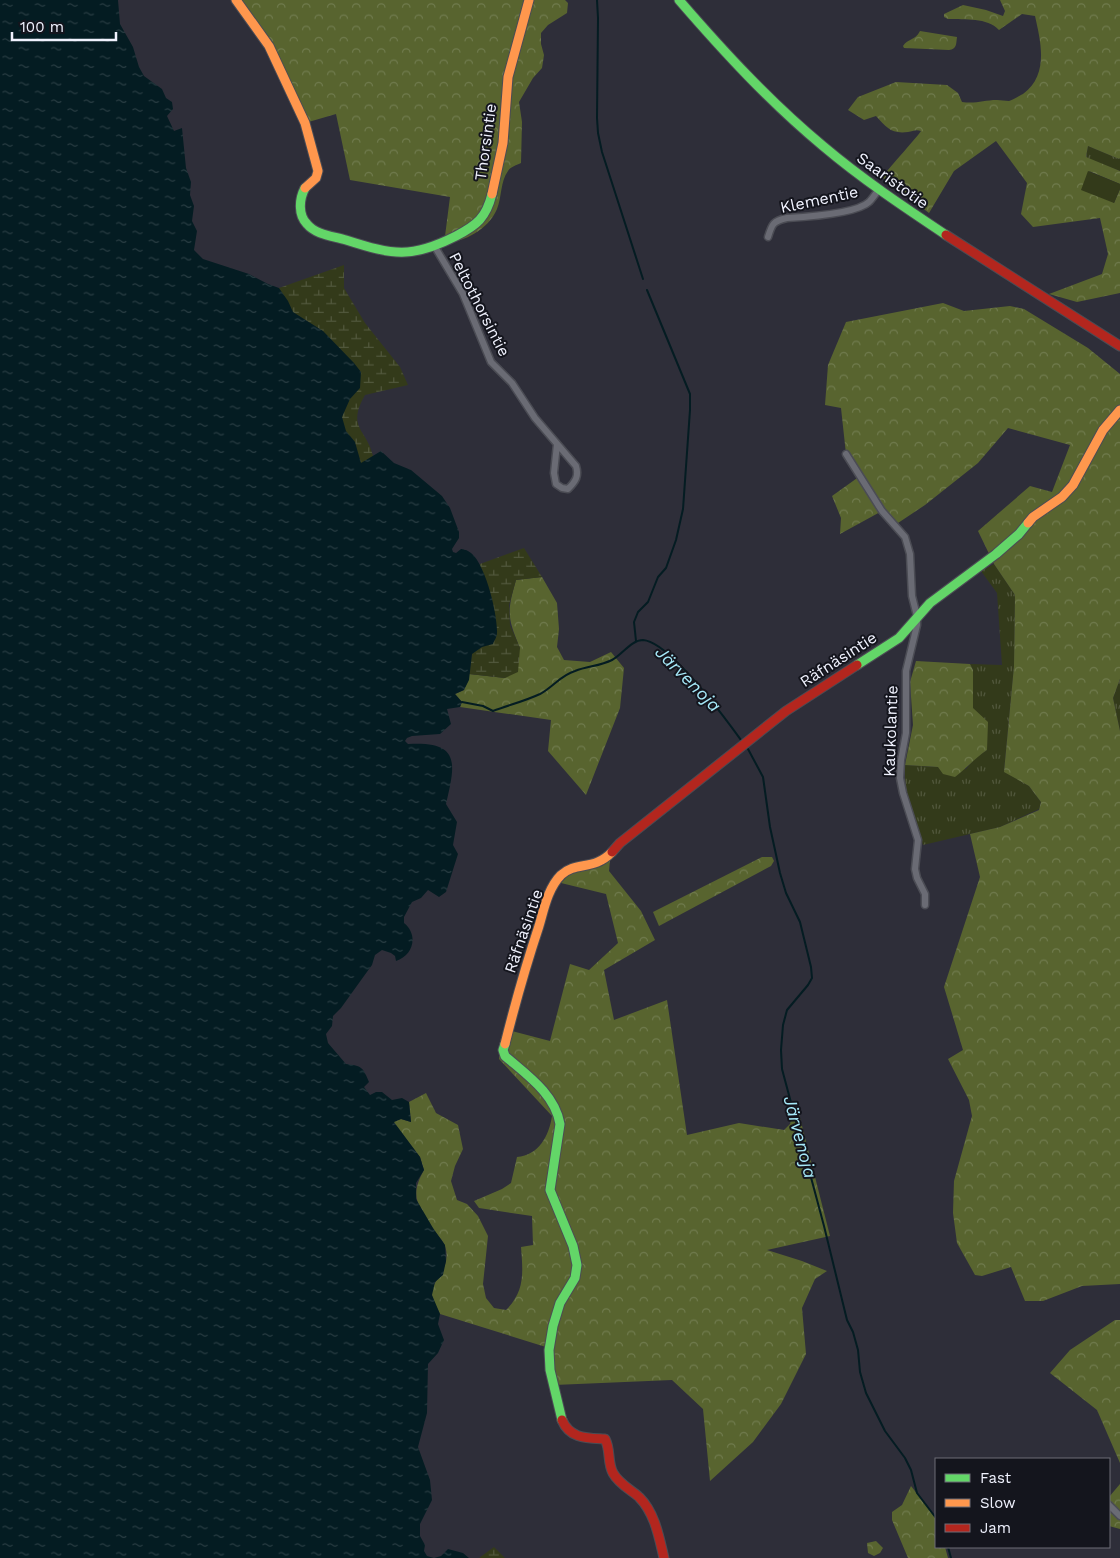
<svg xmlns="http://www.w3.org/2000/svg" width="1120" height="1558" font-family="'Work Sans',sans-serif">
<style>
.grass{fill:url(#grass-tufts)}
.forest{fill:url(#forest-crowns)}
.wetland{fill:url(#wetland-marsh)}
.pitch{fill:#333a1a}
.water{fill:url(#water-ripples)}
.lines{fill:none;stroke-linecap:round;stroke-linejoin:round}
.stream{stroke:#041c22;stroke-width:2}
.street-casing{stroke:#4b4c54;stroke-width:9}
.fast-casing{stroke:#4b4c54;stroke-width:11}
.slow-casing{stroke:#4b4c54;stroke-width:11}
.jam-casing{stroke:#4b4c54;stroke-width:11}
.street{stroke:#6a6b74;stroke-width:6}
.fast{stroke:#63d668;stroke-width:9}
.slow{stroke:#ff974d;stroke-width:9}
.jam{stroke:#b3261e;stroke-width:9}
.labels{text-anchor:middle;stroke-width:4;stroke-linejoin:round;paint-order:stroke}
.street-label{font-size:16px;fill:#f0f2fe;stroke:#14151d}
.water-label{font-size:18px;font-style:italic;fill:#a6e9f9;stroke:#14151d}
</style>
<defs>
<pattern id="grass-tufts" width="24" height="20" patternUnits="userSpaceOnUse" patternTransform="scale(1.25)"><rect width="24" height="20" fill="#333a1a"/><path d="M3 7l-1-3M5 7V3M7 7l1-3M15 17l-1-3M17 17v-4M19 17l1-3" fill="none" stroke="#51573c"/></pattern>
<pattern id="forest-crowns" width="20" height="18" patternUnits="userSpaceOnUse" patternTransform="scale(1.25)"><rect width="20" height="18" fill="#58642f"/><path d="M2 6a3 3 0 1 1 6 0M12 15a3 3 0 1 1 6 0" fill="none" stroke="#707b4e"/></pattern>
<pattern id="wetland-marsh" width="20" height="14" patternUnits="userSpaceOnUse" patternTransform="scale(1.25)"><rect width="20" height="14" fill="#333a1a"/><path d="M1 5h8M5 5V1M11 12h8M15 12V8" fill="none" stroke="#51573c"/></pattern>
<pattern id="water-ripples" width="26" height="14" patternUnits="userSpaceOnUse" patternTransform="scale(1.25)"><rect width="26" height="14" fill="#041c22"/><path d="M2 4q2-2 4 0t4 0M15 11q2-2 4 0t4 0" fill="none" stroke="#293d43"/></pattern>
</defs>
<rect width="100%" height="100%" fill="#2e2e39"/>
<!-- grass -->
<g class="grass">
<polygon points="1088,146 1119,159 1120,158 1120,171 1086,158"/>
<path d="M 994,564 L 1015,595 L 1014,666 L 1004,771 L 1029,786 L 1041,802 L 1039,809 L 1000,827 L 923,845 C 912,816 904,797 905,765 L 966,769 L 975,758 L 987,750 L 973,708 L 973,670 L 970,664 L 1002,665 L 997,593 L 981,571 Z"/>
<polygon points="1120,679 1120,731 1113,698"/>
</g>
<!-- forest -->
<g class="forest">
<path d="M 236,0 L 565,0 L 568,3 L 567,13 L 548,25 L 541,33 L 541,44 L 544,55 L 542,68 L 533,78 L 519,102 L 522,122 L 521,163 C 517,165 510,167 508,171 C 500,182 502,197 497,209 C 488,230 465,241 444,244 L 450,197 L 350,180 L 336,114 L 305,123 L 269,46 Z"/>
<path d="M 1000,0 L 1120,0 L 1120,158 L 1119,159 L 1088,146 L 1086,157 L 1120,171 L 1120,184 L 1089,171 L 1114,203 L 1120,189 L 1120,293 L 1077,302 L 1049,294 L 1102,274 L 1108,254 L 1100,218 L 1033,227 L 1021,214 L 1027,183 L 996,141 L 954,171 L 929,213 L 879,175 L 884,175 C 889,168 919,135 921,131 C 916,129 913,131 908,132 C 891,134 887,128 876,116 L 864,120 L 848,110 L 858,97 L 896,82 L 947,85 L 958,93 L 962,102 C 976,104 984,100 997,100 C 1001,100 1005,101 1009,101 C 1013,100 1019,96 1023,94 C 1049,75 1041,43 1035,16 L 1022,14 L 999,30 C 987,17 965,20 948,19 L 944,17 L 944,14 L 963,5 L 986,10 L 1003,16 L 1005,11 Z"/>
<path d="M 920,31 L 957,37 C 956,44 957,49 949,50 L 904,48 L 903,46 C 908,38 915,41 920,31 Z"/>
<polygon points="943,303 964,311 1010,306 1024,309 1088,348 1120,374 1120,679 1113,698 1120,731 1120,1284 1082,1286 1043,1301 1025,1301 1011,1267 982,1276 975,1275 957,1243 953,1213 954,1181 972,1116 969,1100 948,1059 963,1050 944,987 980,877 970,834 1000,827 1039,810 1041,802 1029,786 1004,772 1014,666 1015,595 994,564 978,531 1030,486 1052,492 1070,445 1008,428 978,463 925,505 895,525 882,511 840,534 841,518 832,496 860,476 846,454 841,408 825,405 828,365 846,322"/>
<path d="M 542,577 L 557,603 L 559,629 L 557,647 L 564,660 L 590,662 L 611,652 L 624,668 L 620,708 L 586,795 L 548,751 L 551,720 L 460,707 L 462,702 L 455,694 L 464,690 L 469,674 L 505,678 L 520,648 C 507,617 507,612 516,580 Z"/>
<path d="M 916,661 L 970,664 L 973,670 L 973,708 L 988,722 L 987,750 C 975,758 967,768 955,777 L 943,774 L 938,767 L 905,765 L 913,725 L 910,682 Z"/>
<polygon points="762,857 772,857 774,861 771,866 659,926 653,912"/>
<path d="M 610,860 L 609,871 L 641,911 L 655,940 L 604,970 L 614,1020 L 667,1000 L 687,1135 L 739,1123 L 784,1130 L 790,1124 L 792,1116 L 799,1114 L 830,1236 L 767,1250 L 802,1261 L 827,1271 L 815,1279 L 802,1308 L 806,1354 L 781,1404 L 753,1442 L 710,1481 L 703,1409 L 672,1380 L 554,1385 L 549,1348 L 440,1314 C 438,1309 433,1302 432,1296 C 429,1281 453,1270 445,1246 C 443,1240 437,1235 434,1230 C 418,1207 409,1196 424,1170 L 420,1157 L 393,1122 L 401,1119 L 411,1122 L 409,1102 L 426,1093 L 436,1113 L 458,1125 L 463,1149 L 455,1166 L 451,1181 L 457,1200 L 467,1204 L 478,1216 L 488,1236 L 483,1284 L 486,1298 L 494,1308 L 506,1310 C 525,1291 523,1273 521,1247 L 533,1245 L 532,1216 L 479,1208 L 474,1201 L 502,1189 L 511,1183 L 517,1157 C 539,1155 549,1136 552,1116 L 499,1059 L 500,1042 L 504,1029 L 550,1041 L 570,964 L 589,970 L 618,943 L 606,894 L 561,883 L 571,872 L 602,866 Z"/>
<polygon points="1115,1320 1120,1320 1120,1463 1097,1410 1050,1373 1070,1350"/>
<polygon points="1120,1484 1120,1529 1109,1526 1109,1497"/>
<polygon points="911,1486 936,1518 936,1547 945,1547 948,1558 908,1558 892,1520 892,1512 902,1505"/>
<polygon points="876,1541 883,1548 880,1553 874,1556 868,1553 867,1543"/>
</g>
<!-- wetland -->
<g class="wetland">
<path d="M 344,265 L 344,288 L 365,323 L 400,367 L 408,385 L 365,395 C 346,428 367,429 373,456 L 349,476 L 255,302 L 279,288 Z"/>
<polygon points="524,548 542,577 516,580 509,605 510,625 520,648 518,672 505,678 469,674 472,653 473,578 480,564"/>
<polygon points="494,1547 505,1558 479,1558"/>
</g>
<!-- pitch -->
<polygon class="pitch" points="1088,171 1120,184 1120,189 1114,203 1081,190"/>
<!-- water -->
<g class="water">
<path d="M 0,0 L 118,0 L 120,24 L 133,47 L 139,67 L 144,76 L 162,89 L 166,98 L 172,102 L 173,109 L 167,116 L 174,131 L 182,128 L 186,168 L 191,182 L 190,195 L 194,206 L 192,221 L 197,231 L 194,250 L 203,259 L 249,274 L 268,284 L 279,288 L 288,301 L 293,312 L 323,331 L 354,363 L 361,372 L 360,388 L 350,399 L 342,417 L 346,431 L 355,442 L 361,463 L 381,451 L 394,463 L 411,470 L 442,496 L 450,508 L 459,532 L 459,538 L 452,549 L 453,552 L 456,553 L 461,549 C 462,549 467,550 468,551 C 485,559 498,616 497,633 C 497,637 494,641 493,644 L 482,647 L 472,654 L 469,680 L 464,690 L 455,694 L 462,702 L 460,707 L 447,709 L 451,724 L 440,734 L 412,736 L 407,738 L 405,741 L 408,744 C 460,741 456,762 446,804 L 457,822 L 453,845 L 458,854 L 446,892 L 439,897 L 428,890 L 421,898 L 412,902 L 404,917 L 404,923 C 419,935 413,956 396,961 L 395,956 L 391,953 L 382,950 L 375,955 L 372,965 L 364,976 L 341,1008 L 333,1016 L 332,1026 L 326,1034 L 328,1043 L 346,1064 C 362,1066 363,1067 369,1082 L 364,1087 L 370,1095 L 376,1092 L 382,1092 L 392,1100 L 402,1098 L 409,1102 L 411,1122 L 401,1119 L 394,1122 L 420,1157 L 424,1170 L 416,1183 L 416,1199 L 433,1228 L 445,1245 L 446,1261 L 443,1275 L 435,1282 L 432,1295 L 440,1314 L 438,1324 L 444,1340 L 438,1353 L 428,1364 L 427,1413 L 418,1447 L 430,1480 L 432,1500 L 420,1524 L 420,1536 L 425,1545 L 424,1551 L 427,1556 L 434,1558 L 0,1558 Z"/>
<polygon points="448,1549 463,1553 469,1558 434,1558 441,1556"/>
</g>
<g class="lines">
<!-- stream -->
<g class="stream">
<polyline points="597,0 598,18 597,118 598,133 602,152 643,279"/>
<polyline points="636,641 634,622 638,612 648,602 658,577 666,568 676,540 683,509 690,410 690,394 647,290"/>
<path d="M 462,702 L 483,706 L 493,711 C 509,705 525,701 540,694 C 553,687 561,675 575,671 C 588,666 600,666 612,660 C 622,655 631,640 643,640 C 670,642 725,718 741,740"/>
<polyline points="748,749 763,777 770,827 780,873 786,893 800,922 811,967 812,978 808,985 787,1010 783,1025 781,1050 782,1069 824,1226 847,1320 853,1332 858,1350 860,1372 866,1393 885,1431 905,1458 911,1470 917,1493 936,1518"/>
<polyline points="948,1547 951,1558"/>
</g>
<defs>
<g id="street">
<path d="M 768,237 C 772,224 773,221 787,218 C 805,217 856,214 869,202 C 873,198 876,193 879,189"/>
<path d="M 435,247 L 463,294 L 491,362 L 512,383 L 535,418 L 576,466 C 579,476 576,481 568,489 L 562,488 L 556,484 L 554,473 L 557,444"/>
<polyline points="846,454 882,511 905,537 910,554 912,596 917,616 917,625 906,671 906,733 901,760 900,778 903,793 918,840 915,869 917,878 925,894 925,905"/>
<polyline points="1109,1505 1120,1516"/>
</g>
<g id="fast">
<path d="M 679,0 C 724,52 770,102 823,146 C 862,179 904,207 946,235"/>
<path d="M 305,188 C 299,199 298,215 307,224 C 316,235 333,236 346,240 C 393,255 411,259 456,236 C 477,225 486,218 492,194"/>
<polyline points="857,665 899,638 930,603 996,554 1019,534 1028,523"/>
<path d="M 505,1044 L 503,1050 L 505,1056 C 527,1075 555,1094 560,1124 L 550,1190 L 573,1246 L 577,1265 L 575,1278 L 560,1303 L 553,1326 L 549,1350 L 550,1370 L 562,1420"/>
</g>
<g id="slow">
<polyline points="236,0 269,46 305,123 318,171 316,178 305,188"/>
<polyline points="492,194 503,143 508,77 529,0"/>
<polyline points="1028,523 1033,517 1062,497 1073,485 1103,430 1120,410"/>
<path d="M 505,1044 C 515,1004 526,965 539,926 C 544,909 548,888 561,875 C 576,861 594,871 612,852"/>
</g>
<g id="jam">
<polyline points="946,235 1120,346"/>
<polyline points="612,852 620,843 786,711 857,665"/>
<path d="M 562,1420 C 570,1439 587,1438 605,1439 C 611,1450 607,1462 613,1473 C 619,1484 630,1489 639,1497 C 655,1513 659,1537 664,1558"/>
</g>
</defs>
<!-- street casing -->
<use href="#street" class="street-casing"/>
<!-- fast casing -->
<use href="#fast" class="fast-casing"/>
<!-- slow casing -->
<use href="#slow" class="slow-casing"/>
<!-- jam casing -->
<use href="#jam" class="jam-casing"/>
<!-- street -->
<use href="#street" class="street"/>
<!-- fast -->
<use href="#fast" class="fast"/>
<!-- slow -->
<use href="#slow" class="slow"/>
<!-- jam -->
<use href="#jam" class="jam"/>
</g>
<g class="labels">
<!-- street labels -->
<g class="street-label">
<text transform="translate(485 142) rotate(-82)" y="6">Thorsintie</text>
<text transform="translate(893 180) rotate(36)" y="6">Saaristotie</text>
<text transform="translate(819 199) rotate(-12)" y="6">Klementie</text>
<text transform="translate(480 304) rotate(63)" y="6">Peltothorsintie</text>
<text transform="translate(838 659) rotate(-33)" y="6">Räfnäsintie</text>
<text transform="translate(890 731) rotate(-88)" y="6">Kaukolantie</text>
<text transform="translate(523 931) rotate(-71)" y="6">Räfnäsintie</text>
</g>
<!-- water labels -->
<g class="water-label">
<text transform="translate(688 679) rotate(45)" y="6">Järvenoja</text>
<text transform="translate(800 1137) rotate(75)" y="6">Järvenoja</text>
</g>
</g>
<!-- legend -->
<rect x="935" y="1458" width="175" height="90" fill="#14151d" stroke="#6c6d77"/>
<rect x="945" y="1474" width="25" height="8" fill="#63d668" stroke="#6c6d77"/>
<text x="980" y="1483" font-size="15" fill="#f0f2fe">Fast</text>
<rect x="945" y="1499" width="25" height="8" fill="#ff974d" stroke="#6c6d77"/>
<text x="980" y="1508" font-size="15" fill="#f0f2fe">Slow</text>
<rect x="945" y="1524" width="25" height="8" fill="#b3261e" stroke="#6c6d77"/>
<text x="980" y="1533" font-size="15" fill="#f0f2fe">Jam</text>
<!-- scale -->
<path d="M12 32v8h104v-8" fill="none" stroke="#f0f2fe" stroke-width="2.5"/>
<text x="20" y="32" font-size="15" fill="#f0f2fe" stroke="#14151d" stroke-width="4" paint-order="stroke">100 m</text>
</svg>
